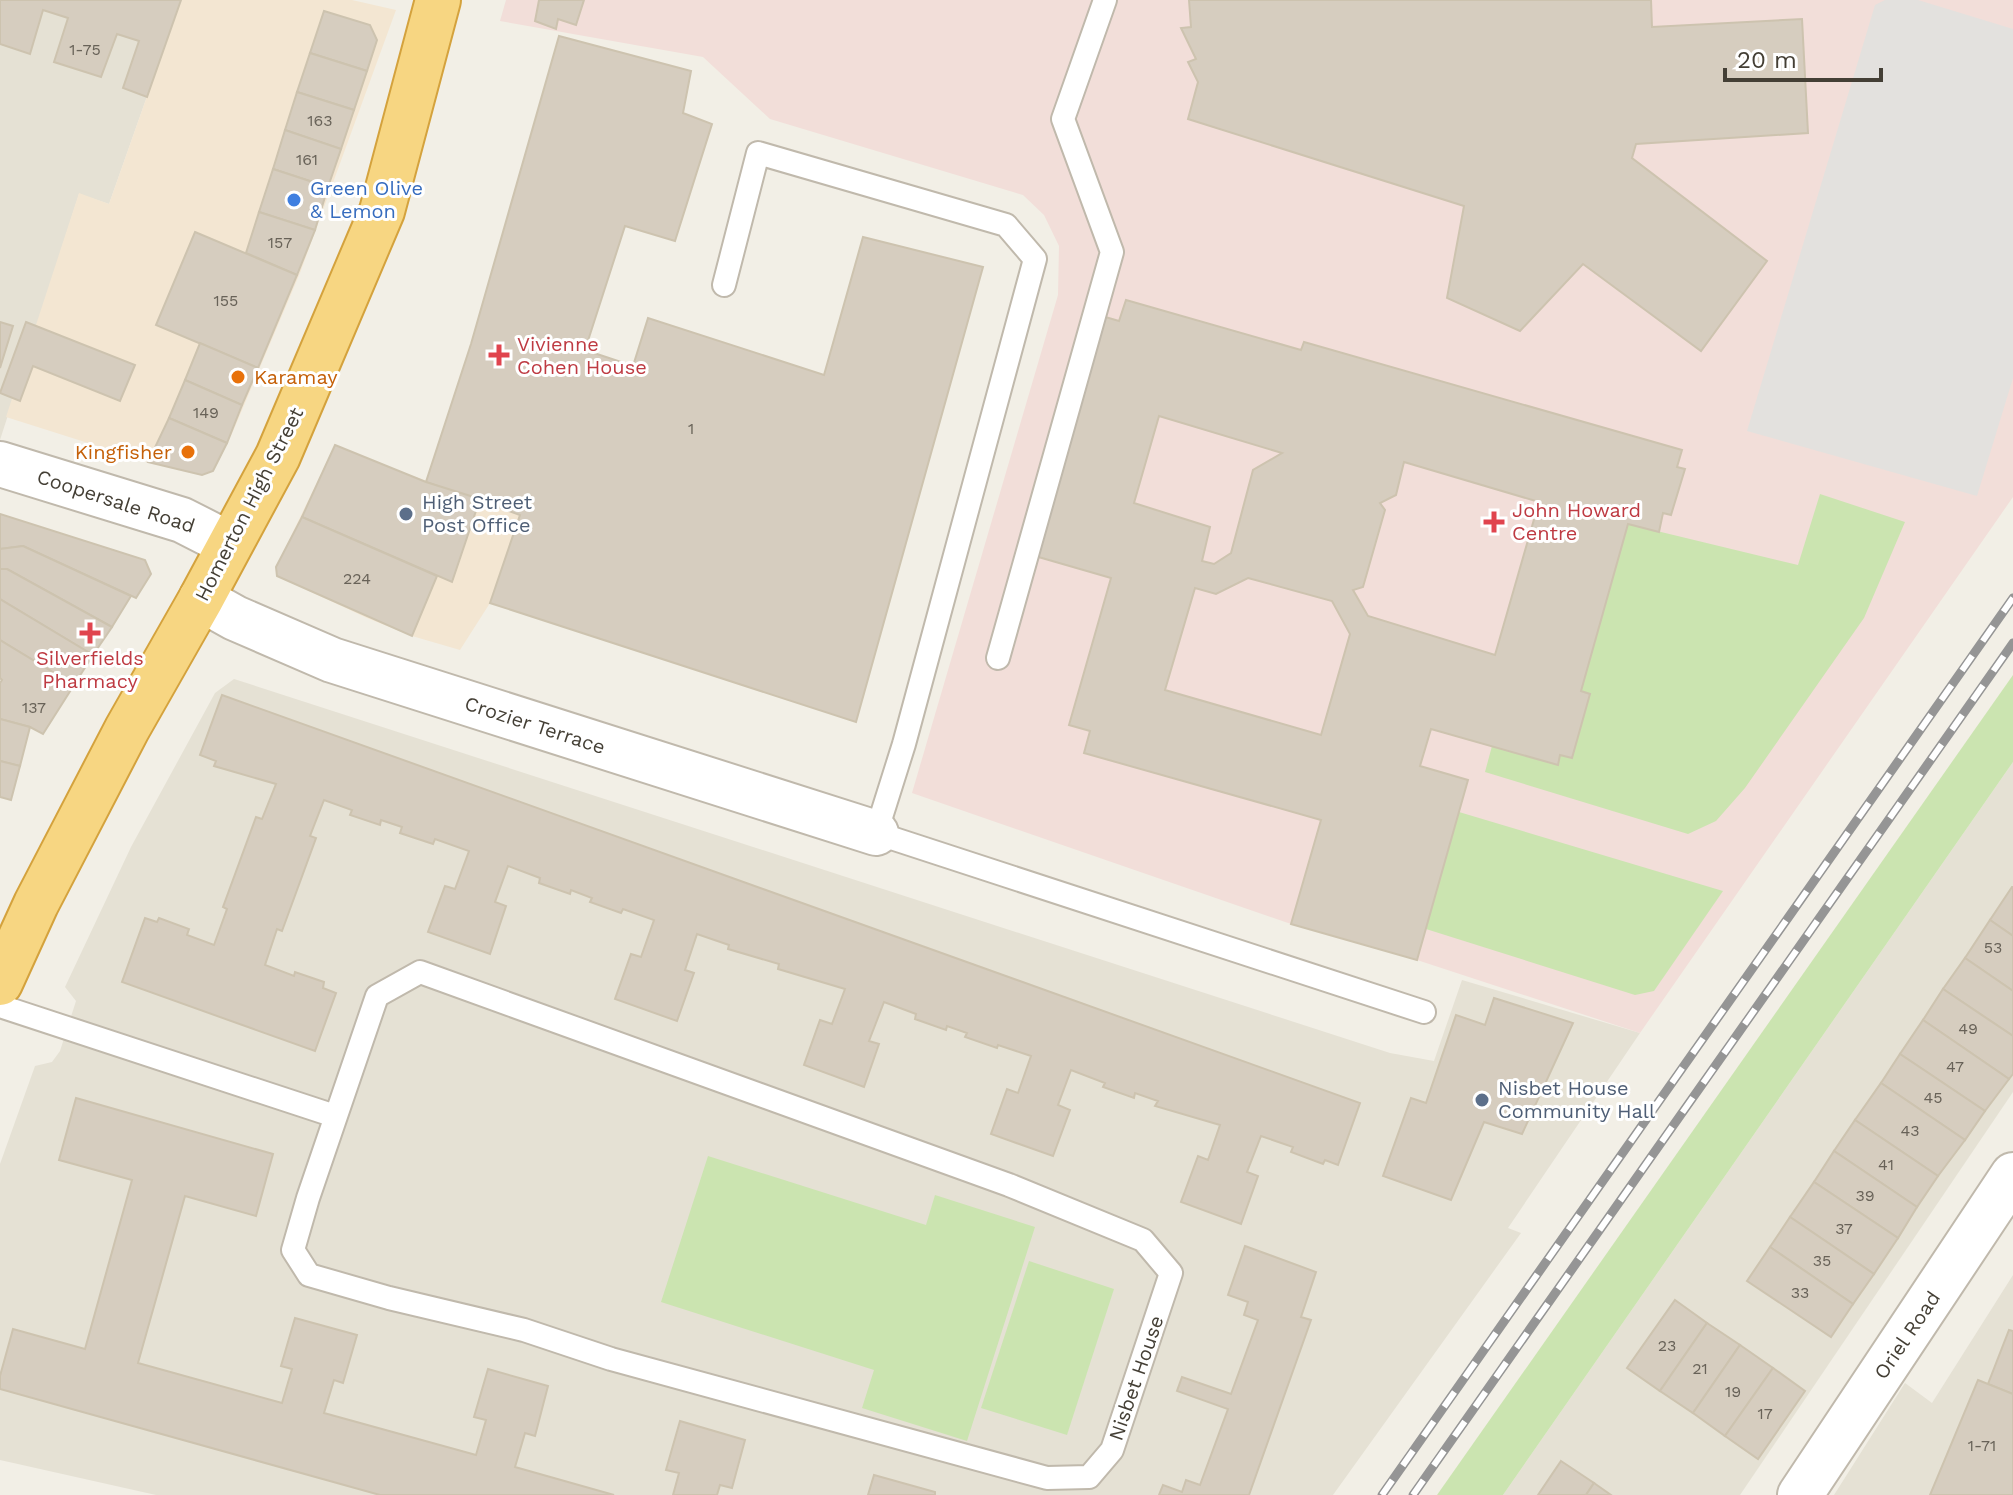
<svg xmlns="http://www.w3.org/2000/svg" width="2013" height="1495" font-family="'Work Sans',sans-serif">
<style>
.residential{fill:#e5e1d4}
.commercial{fill:#f3e6d2}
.medical{fill:#f2ded9}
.green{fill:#cbe4b0}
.parking{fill:#e3e1de}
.building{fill:#d6cdbf;stroke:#cdc3af;stroke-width:2;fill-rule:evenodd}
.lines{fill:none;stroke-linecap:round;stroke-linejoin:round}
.service-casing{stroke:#c0b9ac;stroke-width:26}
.minor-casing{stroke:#c0b9ac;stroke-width:48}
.trunk-casing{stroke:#d4a23d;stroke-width:48}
.service{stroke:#fff;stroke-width:22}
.minor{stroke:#fff;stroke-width:44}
.trunk{stroke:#f7d682;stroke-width:44}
.rail-casing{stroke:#959595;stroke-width:9}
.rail{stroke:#fff;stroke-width:6;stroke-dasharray:18;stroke-linecap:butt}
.shop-dot{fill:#3f7fe0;stroke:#fff;stroke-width:3}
.health-dot{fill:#e0444e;stroke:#fff;stroke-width:3}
.food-dot{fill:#e8710a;stroke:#fff;stroke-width:3}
.service-dot{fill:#5c6f8a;stroke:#fff;stroke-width:3}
.labels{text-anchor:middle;stroke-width:6;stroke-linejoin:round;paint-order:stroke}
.number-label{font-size:16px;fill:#686258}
.shop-label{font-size:20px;fill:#366cbe;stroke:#fff;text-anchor:start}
.health-label{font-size:20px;fill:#be3a42;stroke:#fff;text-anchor:start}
.food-label{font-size:20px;fill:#c56008;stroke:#fff;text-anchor:start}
.street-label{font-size:20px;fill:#443f35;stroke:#fff}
.service-label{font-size:20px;fill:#4e5e75;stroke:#fff;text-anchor:start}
</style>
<rect width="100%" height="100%" fill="#f2efe6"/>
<!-- residential -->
<g class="residential">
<polygon points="0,0 181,0 109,204 79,194 0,440"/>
<polygon points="234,679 1390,1053 1434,1061 1462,980 1640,1033 1508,1228 1521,1233 1333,1495 156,1495 0,1460 0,1164 35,1066 52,1062 60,1051 76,1001 65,987 131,847 215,693"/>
<polygon points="2013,762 2013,1092 1740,1495 1503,1495"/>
<polygon points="2013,1275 2013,1495 1834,1495 1905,1383 1932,1403"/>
</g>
<!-- commercial -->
<g class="commercial">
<polygon points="181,0 352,0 396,10 300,273 228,443 213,471 202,475 148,462 6,417 79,193 109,204"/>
<polygon points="335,445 361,457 520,515 490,603 460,650 412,636 367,618 277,576 276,567"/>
</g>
<!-- medical -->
<polygon class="medical" points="506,0 2013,0 2013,497 1640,1033 1417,960 1291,924 912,793 1058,295 1059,246 1044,215 1023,195 770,119 703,57 500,21"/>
<!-- green -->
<g class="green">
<polygon points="1820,494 1905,522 1864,618 1745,788 1716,821 1688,834 1485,772 1492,746 1557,765 1560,755 1572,758 1590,694 1581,691 1628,524 1798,565"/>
<polygon points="2013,675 2013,762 1503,1495 1437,1495"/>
<polygon points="1459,812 1723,891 1654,991 1635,995 1426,929"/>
<polygon points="708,1156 926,1225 935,1195 1035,1227 967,1441 862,1408 874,1370 661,1302"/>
<polygon points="1029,1261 1114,1289 1067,1435 981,1408"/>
</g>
<!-- parking -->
<polygon class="parking" points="1885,0 1918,0 2013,29 2013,378 1977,496 1747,431 1875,5"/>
<!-- building -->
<g class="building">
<polygon points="0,0 181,0 147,97 123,88 139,41 117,34 101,77 54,62 68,18 43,10 30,54 0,44"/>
<polygon points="539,0 584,0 576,25 558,19 556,29 535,21"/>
<polygon points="1189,0 1651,0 1652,27 1802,19 1808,133 1636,144 1632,158 1767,261 1701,351 1583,264 1520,331 1447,298 1464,206 1188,119 1198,82 1188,62 1196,59 1181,28 1191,27"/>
<polygon points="324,11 370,25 377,40 367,71 310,53"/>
<polygon points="559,36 691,71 683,113 712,124 675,241 625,226 585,350 633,366 648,318 824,375 863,237 983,267 856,722 490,603 520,515 426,482 471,344"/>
<polygon points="310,53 367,71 354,110 297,92"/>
<polygon points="297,92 354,110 341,149 285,130"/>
<polygon points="285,130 341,149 328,187 273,169"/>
<polygon points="273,169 328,187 315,230 259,212"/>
<polygon points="259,212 315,230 297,275 246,253"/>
<polygon points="195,232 297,275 258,368 156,325"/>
<path d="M 1126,300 L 1301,350 L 1304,342 L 1682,450 L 1677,467 L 1685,469 L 1671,515 L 1663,513 L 1659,532 L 1628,524 L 1581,691 L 1590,694 L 1572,758 L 1560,755 L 1558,765 L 1431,729 L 1420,766 L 1468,780 L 1417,960 L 1291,924 L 1321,820 L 1084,753 L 1090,731 L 1069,725 L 1111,578 L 1035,556 L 1102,316 L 1119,321 ZM 1159,416 L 1282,453 L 1253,470 L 1231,553 L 1214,564 L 1202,561 L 1210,527 L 1134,503 ZM 1404,462 L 1539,502 L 1495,655 L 1368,616 L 1353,590 L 1363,587 L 1385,510 L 1380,503 L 1396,495 ZM 1248,578 L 1332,601 L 1350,634 L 1321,735 L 1165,690 L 1195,588 L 1216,594 Z"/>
<polygon points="0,322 13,326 0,368"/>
<polygon points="26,322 135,365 120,401 33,366 20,401 0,393"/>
<polygon points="200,343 258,368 242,405 185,380"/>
<polygon points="185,380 242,405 227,443 169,418"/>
<polygon points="169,418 227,443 213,471 202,475 148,462"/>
<polygon points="335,445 426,482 480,499 452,582 302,517"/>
<polygon points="0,514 145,560 151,574 136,598 23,546 0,549"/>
<polygon points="302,517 437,576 412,636 277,576 276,567"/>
<polygon points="23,546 131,596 112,627 7,569 0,569 0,549"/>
<polygon points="0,569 7,569 112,627 93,655 0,599"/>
<polygon points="0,599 93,655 74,685 0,640"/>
<polygon points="0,640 74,685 43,734 30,727 0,719 0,683 2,680 0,678"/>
<polygon points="222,695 1360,1103 1338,1165 1325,1160 1323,1164 1291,1152 1293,1147 1261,1136 1247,1172 1258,1176 1241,1224 1181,1202 1198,1156 1208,1160 1220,1125 1155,1106 1158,1101 1135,1093 1134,1098 1103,1087 1105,1083 1071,1070 1058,1105 1070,1110 1053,1156 991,1134 1007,1089 1018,1093 1031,1056 998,1045 997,1048 965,1037 967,1033 947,1026 946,1030 915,1019 916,1014 884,1002 869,1041 879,1044 864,1087 804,1065 820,1020 832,1024 845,989 778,969 779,964 728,949 729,945 697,934 685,970 694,973 677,1021 615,999 631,954 641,957 654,920 623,909 621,913 590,902 592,898 571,890 570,894 539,883 540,878 508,866 495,902 506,906 490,954 428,932 445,886 455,889 469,851 435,839 433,844 400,833 402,827 381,820 380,825 350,815 352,810 324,800 310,836 316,838 282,931 277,929 265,965 294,976 295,972 324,982 323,988 336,993 315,1051 122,982 145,918 157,922 159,918 189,929 187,935 214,945 227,909 223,907 256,817 262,819 276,784 214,766 216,761 200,755"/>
<polygon points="0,719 30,727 20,766 0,761"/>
<polygon points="0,761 20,766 11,800 0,797"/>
<polygon points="2012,887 2013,887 2013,936 1990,920"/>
<polygon points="1990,920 2013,936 2013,991 1965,958"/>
<polygon points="1965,958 2013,991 2013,1036 1943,989"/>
<polygon points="1943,989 2013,1036 2013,1074 2009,1079 1923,1020"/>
<polygon points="1494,998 1573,1023 1522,1134 1484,1122 1451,1200 1383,1176 1411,1098 1426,1103 1456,1015 1485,1025"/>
<polygon points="1923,1020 2009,1079 1985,1111 1900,1054"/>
<polygon points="1900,1054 1985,1111 1965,1140 1881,1083"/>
<polygon points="1881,1083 1965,1140 1938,1176 1855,1120"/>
<polygon points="76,1098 273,1154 256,1216 185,1196 138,1363 282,1403 292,1369 281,1366 295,1318 357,1335 343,1383 334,1380 324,1413 476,1455 486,1420 474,1417 488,1369 548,1386 535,1436 525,1433 515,1467 614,1495 380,1495 0,1389 0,1376 13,1329 85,1349 132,1180 59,1160"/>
<polygon points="1855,1120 1938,1176 1917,1207 1834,1151"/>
<polygon points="1834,1151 1917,1207 1898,1238 1814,1182"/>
<polygon points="1814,1182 1898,1238 1874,1274 1790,1217"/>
<polygon points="1790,1217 1874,1274 1853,1304 1770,1247"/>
<polygon points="1245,1246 1316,1272 1301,1317 1311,1320 1249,1495 1159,1495 1163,1485 1182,1492 1186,1480 1200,1485 1228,1409 1177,1391 1182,1377 1231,1394 1258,1320 1244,1315 1248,1302 1228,1295"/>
<polygon points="1770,1247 1853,1304 1831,1337 1747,1281"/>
<polygon points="1675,1300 1707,1323 1660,1391 1627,1368"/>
<polygon points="1707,1323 1740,1345 1693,1413 1660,1391"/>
<polygon points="2009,1330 2013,1331 2013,1394 1988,1384"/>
<polygon points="1740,1345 1773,1368 1725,1436 1693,1413"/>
<polygon points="1773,1368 1805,1391 1758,1459 1725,1436"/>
<polygon points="1978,1380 2013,1394 2013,1495 1930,1495"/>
<polygon points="680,1421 745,1440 732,1488 720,1485 717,1495 673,1495 679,1473 666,1470"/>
<polygon points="1561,1461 1594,1483 1586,1495 1538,1495"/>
<polygon points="874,1475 935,1492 935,1495 868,1495"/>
<polygon points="1594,1483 1611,1495 1586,1495"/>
</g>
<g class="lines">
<defs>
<g id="service">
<polyline points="724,285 758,153 1006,225 1035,259 904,744 876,833 1424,1012"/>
<polyline points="998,658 1112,252 1063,119 1105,0"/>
<polygon points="420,972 1009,1185 1143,1240 1171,1273 1112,1450 1089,1477 1047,1478 611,1359 524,1330 389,1298 309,1275 293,1250 308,1198 377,996"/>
<polyline points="0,1006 335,1116"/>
</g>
<g id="minor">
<polyline points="0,464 182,520 229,544"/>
<polyline points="201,599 235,618 332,660 876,833"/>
<polyline points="1800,1495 2013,1175"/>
</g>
<polyline id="trunk" points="0,983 36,904 127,729 201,599 278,456 382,211 438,0"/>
</defs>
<!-- service casing -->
<use href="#service" class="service-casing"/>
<!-- minor casing -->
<use href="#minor" class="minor-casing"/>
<!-- trunk casing -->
<use href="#trunk" class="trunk-casing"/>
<!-- service -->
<use href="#service" class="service"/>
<!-- minor -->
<use href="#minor" class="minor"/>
<!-- trunk -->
<use href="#trunk" class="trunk"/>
<defs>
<g id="rail">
<polyline points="1382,1495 2013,598"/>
<polyline points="1413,1495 2013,643"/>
</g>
</defs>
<!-- rail casing -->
<use href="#rail" class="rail-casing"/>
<!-- rail -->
<use href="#rail" class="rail"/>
</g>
<!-- markers -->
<circle class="shop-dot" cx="294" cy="200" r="8"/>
<g class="health-dot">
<path d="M495 343h8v8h8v8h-8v8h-8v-8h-8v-8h8z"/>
<path d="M1490 510h8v8h8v8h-8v8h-8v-8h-8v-8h8z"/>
<path d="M86 621h8v8h8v8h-8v8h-8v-8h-8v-8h8z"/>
</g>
<g class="food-dot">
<circle cx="238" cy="377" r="8"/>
<circle cx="188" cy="452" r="8"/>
</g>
<g class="service-dot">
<circle cx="406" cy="514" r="8"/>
<circle cx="1482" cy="1100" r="8"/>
</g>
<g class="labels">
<!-- number labels -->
<g class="number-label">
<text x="85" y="55">1-75</text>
<text x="320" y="126">163</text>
<text x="307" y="165">161</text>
<text x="280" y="248">157</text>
<text x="226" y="306">155</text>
<text x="206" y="418">149</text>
<text x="691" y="434">1</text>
<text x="357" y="584">224</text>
<text x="34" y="713">137</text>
<text x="1993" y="953">53</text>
<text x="1968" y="1034">49</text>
<text x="1955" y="1072">47</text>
<text x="1933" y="1103">45</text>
<text x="1910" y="1136">43</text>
<text x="1886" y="1170">41</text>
<text x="1865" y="1201">39</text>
<text x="1844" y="1234">37</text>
<text x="1822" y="1266">35</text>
<text x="1800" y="1298">33</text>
<text x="1667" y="1351">23</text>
<text x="1700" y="1374">21</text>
<text x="1733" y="1397">19</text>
<text x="1765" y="1419">17</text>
<text x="1982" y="1451">1-71</text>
</g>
<!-- shop labels -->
<g class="shop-label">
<text x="310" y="195">Green Olive<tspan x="310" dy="23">&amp; Lemon</tspan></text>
</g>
<!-- health labels -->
<g class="health-label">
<text x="517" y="351">Vivienne<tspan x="517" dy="23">Cohen House</tspan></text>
<text x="1512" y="517">John Howard<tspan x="1512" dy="23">Centre</tspan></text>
<text x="90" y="665" text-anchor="middle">Silverfields<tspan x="90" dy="23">Pharmacy</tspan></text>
</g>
<!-- food labels -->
<g class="food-label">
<text x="254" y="384">Karamay</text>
<text x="172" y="459" text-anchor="end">Kingfisher</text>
</g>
<!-- street labels -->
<g class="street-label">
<text transform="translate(116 501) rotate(18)" y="7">Coopersale Road</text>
<text transform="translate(249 504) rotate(-63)" y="7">Homerton High Street</text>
<text transform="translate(535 725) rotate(18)" y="7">Crozier Terrace</text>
<text transform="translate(1907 1335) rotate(-56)" y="7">Oriel Road</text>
<text transform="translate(1136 1378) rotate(-71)" y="7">Nisbet House</text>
</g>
<!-- service labels -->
<g class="service-label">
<text x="422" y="509">High Street<tspan x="422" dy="23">Post Office</tspan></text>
<text x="1498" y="1095">Nisbet House<tspan x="1498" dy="23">Community Hall</tspan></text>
</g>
</g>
<!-- scale -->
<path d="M1725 68v12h156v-12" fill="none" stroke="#443f35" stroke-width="4"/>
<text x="1737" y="68" font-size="24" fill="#443f35" stroke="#ffffff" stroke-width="6" paint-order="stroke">20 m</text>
</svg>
